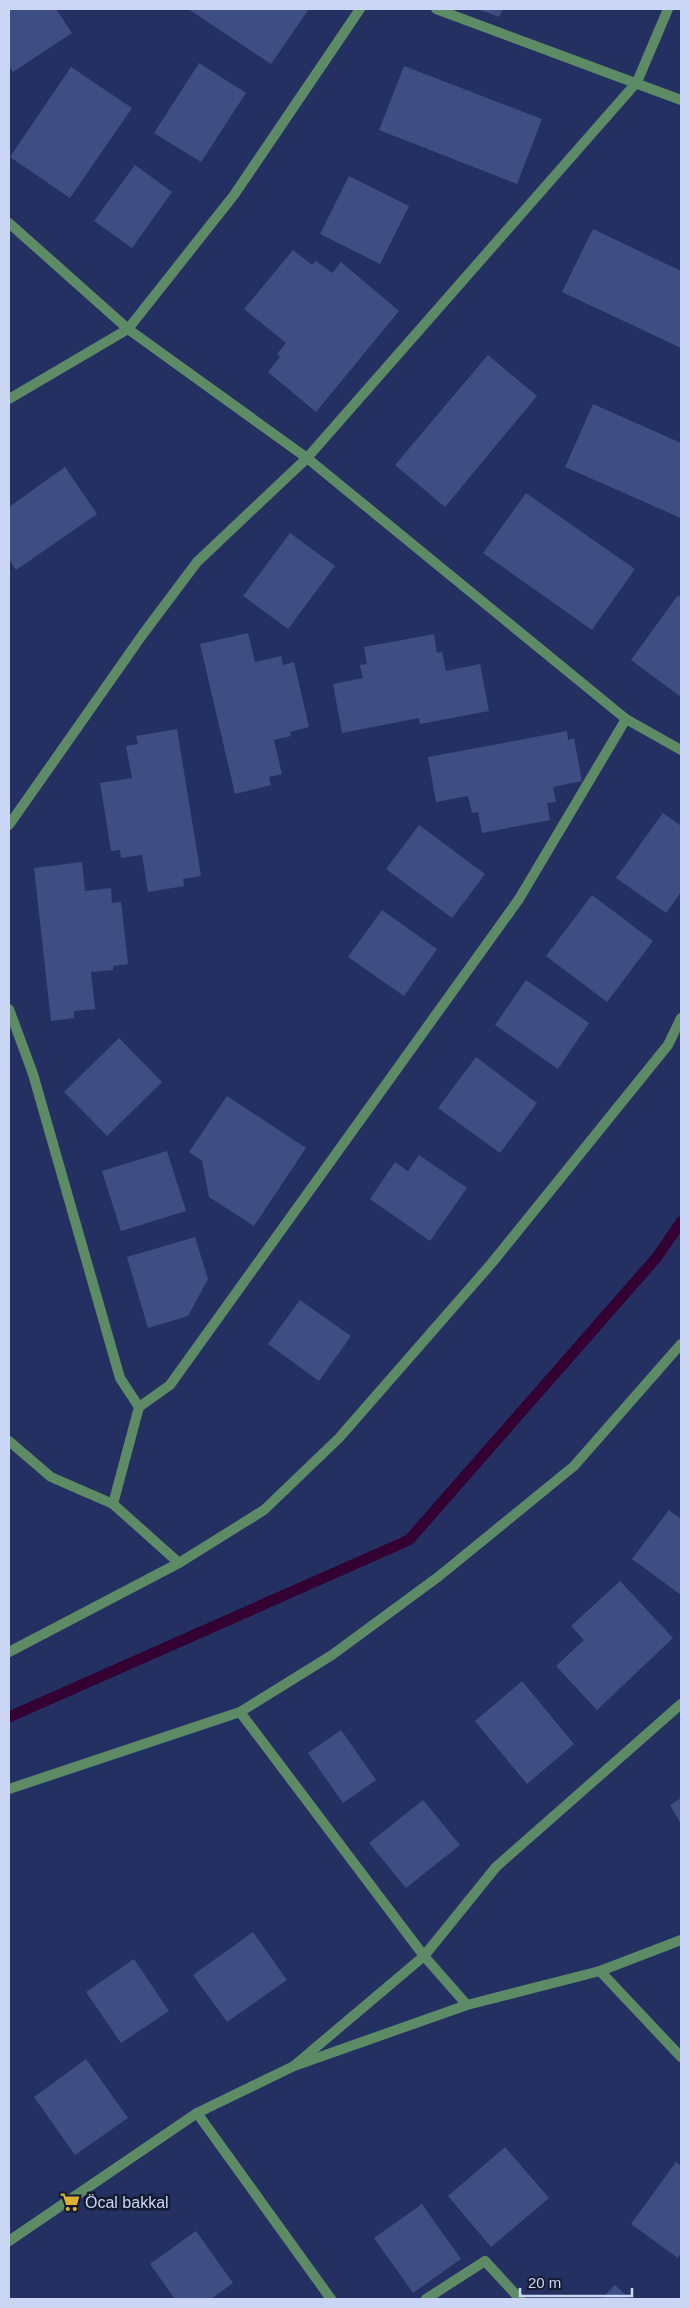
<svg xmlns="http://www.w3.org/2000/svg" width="690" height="2308" font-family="Helvetica,sans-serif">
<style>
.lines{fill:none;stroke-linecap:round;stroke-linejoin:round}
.stream{stroke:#330132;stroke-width:11}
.building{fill:#3e4e82}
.minor{stroke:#5d8b66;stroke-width:10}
.tertiary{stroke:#5d8b66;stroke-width:10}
.labels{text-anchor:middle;stroke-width:5;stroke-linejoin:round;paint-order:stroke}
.poi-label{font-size:16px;fill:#cbd6f5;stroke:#141b31;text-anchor:start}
</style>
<rect width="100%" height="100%" fill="#233061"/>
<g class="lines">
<!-- stream -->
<polyline class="stream" points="9,1717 409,1540 657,1257 681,1222"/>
</g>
<!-- building -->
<g class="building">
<polygon points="9,9 56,9 72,33 13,72 9,66"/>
<polygon points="188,9 309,9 271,64"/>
<polygon points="478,9 503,9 499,17"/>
<polygon points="199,63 246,93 201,162 154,133"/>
<polygon points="404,66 542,119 517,184 379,130"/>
<polygon points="71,67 132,108 70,198 10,157"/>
<polygon points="135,165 172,192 132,248 94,221"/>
<polygon points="349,176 409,206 380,264 320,234"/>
<polygon points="593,229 681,271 681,348 562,292"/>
<polygon points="293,250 312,265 316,261 332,273 341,262 399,311 316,412 268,372 280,357 277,354 286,343 244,309"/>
<polygon points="488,355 537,396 445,507 395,465"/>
<polygon points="593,404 681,443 681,518 565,467"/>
<polygon points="65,467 97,514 16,570 9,559 9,507"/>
<polygon points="526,493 635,569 592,630 483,553"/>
<polygon points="290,533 335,566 288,629 243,596"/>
<polygon points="678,595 681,598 681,697 631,660"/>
<polygon points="248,633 255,662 281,656 283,665 294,662 309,727 290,732 291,736 274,740 282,774 269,777 271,785 235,794 200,644"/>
<polygon points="434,634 437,653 442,652 446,671 480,664 489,711 420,724 419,718 342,733 333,684 363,678 360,665 367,664 364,647"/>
<polygon points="177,729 201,876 183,879 184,886 148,892 142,855 121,858 120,850 111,851 100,783 132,778 126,746 138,744 136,736"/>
<polygon points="567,731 568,740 574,738 582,781 553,787 556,802 547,803 550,820 482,833 478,812 472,813 468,796 436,802 428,757"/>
<polygon points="663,813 681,826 681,892 666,913 616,878"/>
<polygon points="419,825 485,874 452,918 386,869"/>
<polygon points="82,862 85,891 111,888 112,903 121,902 128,964 113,966 113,970 91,972 95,1009 74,1011 74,1018 51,1021 34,868"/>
<polygon points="592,895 653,941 607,1002 546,956"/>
<polygon points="382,910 437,949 404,996 348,957"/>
<polygon points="526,980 589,1023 558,1069 495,1025"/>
<polygon points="119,1038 162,1082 107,1136 64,1092"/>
<polygon points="476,1057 537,1103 500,1153 438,1108"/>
<polygon points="227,1096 306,1148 254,1226 209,1197 202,1161 189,1152"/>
<polygon points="167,1151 186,1211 121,1231 102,1171"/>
<polygon points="419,1155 467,1188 430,1241 370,1199 395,1162 408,1171"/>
<polygon points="195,1237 208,1279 188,1316 148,1328 127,1257"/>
<polygon points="300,1300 351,1336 319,1381 268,1344"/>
<polygon points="669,1510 681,1519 681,1595 632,1559"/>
<polygon points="620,1581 673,1638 597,1710 556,1666 584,1640 571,1626"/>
<polygon points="522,1681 574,1744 527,1784 475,1721"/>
<polygon points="341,1730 376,1780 343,1803 308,1753"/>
<polygon points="681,1798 681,1824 670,1805"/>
<polygon points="423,1800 460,1845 406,1888 369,1843"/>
<polygon points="253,1932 287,1980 227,2022 193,1975"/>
<polygon points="134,1959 169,2011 121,2043 86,1992"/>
<polygon points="86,2059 128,2118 75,2155 34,2097"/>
<polygon points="505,2147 549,2198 491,2247 448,2196"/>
<polygon points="676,2162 681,2166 681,2253 678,2258 631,2224"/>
<polygon points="422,2204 461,2259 413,2293 374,2238"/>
<polygon points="196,2231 233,2283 211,2299 175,2299 150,2264"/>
<polygon points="615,2285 630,2299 601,2299"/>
</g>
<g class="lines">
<!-- minor -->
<g class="minor">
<polyline points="436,9 681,100"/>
<polyline points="9,223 128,329 307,458 626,719 681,750"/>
<polyline points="9,399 128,329 234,195 360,9"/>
<polyline points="9,825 143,634 197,562 307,458 637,82 668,9"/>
<polyline points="9,1009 33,1074 120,1378 139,1407 170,1385 519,899 626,719"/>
<polyline points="9,1441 51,1477 113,1504 179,1563"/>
<polyline points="113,1504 139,1407"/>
<polyline points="9,1652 179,1563 264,1510 339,1438 491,1264 668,1045 681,1018"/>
<polyline points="240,1712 424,1956 467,2005"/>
<polyline points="9,1789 240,1712 332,1655 438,1577 574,1466 681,1344"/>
<polyline points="600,1971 681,2057"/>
<polyline points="295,2065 424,1956 496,1867 681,1704"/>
<polyline points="197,2113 331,2299"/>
<polyline points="426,2299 485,2261 520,2299"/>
</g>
<!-- tertiary -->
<polyline class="tertiary" points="9,2241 197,2113 294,2066 467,2005 600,1971 681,1940"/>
</g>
<!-- icons -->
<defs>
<symbol id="supermarket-bare" viewBox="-9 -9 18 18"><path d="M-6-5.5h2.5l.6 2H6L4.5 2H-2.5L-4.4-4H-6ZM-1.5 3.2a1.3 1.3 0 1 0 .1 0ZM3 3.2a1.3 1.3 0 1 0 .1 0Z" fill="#dbb233" stroke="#141b31" stroke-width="2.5" paint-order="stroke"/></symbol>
</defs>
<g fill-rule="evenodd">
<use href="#supermarket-bare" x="56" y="2188" width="28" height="28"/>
</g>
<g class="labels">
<!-- poi labels -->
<g class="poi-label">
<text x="85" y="2208">Öcal bakkal</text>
</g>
</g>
<!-- border -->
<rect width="690" height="2308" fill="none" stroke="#cbd6f5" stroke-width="20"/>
<!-- scale -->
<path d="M520 2288v8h112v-8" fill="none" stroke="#cbd6f5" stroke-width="2.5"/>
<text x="528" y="2288" font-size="15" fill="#cbd6f5" stroke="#141b31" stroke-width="4" paint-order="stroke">20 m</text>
</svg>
